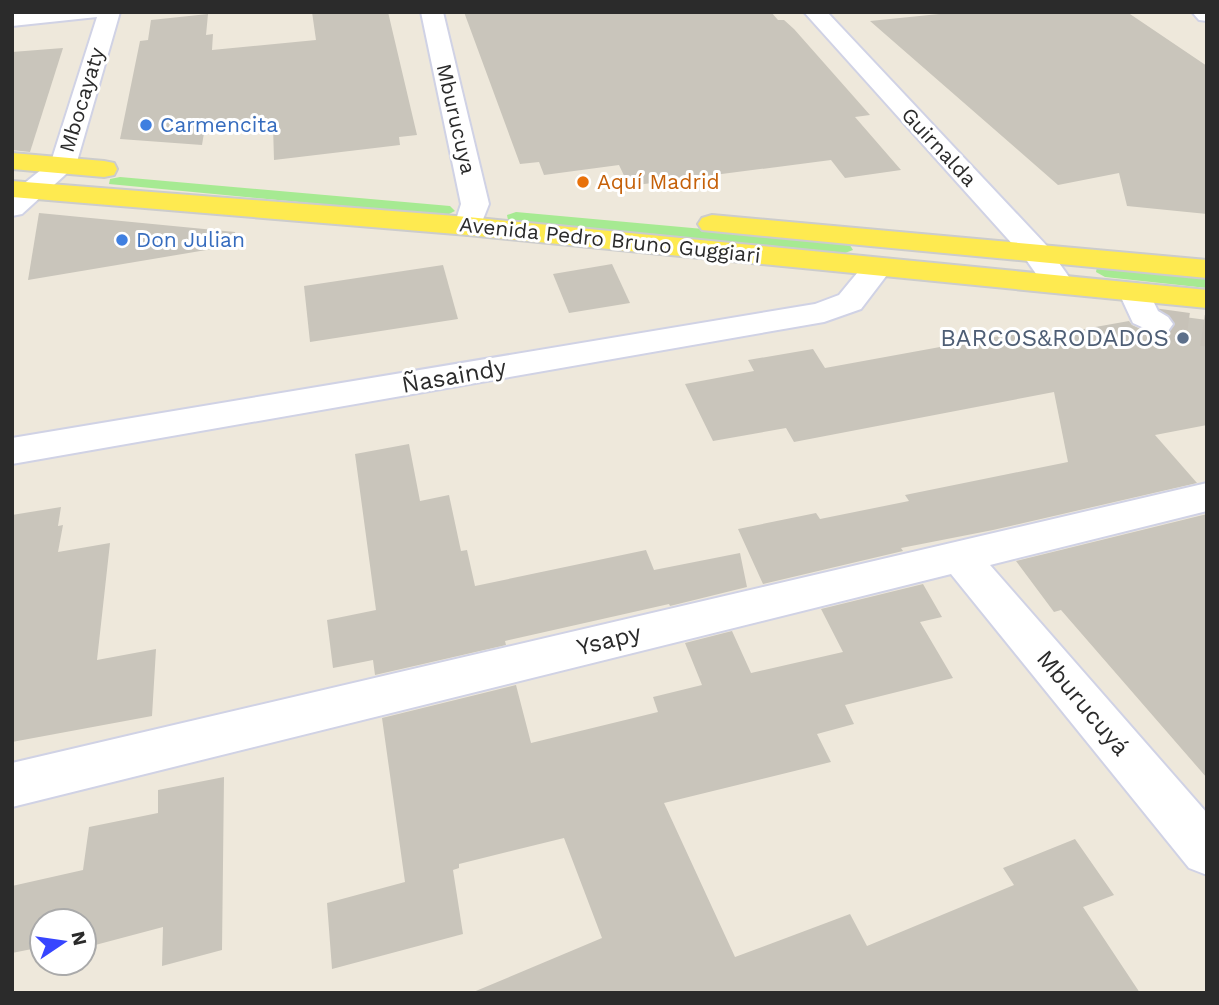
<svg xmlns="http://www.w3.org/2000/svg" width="1219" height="1005" font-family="'Work Sans',sans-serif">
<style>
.green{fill:#a6ea92}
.building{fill:#c9c5bb}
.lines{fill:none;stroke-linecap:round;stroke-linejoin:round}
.minor-tunnel{stroke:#c7c2b8;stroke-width:31;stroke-dasharray:31 15;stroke-linecap:butt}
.minor-casing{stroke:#d0d2e5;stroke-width:4}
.major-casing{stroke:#ccc;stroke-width:4}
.minor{fill:#fff;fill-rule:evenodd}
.major{fill:#feea50;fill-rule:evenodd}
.shop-dot{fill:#3f7fe0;stroke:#fff;stroke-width:2.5}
.food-dot{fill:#e8710a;stroke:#fff;stroke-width:2.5}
.service-dot{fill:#5c6f8a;stroke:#fff;stroke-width:2.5}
.labels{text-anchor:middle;stroke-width:6;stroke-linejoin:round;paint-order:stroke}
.far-street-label{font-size:21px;fill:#2b2b2b;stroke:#fff}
.far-shop-label{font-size:21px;fill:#366cbe;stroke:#fff;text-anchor:start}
.far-food-label{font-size:21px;fill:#c56008;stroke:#fff;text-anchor:start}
.service-label{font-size:24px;fill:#4e5e75;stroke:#fff;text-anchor:end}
.street-label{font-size:24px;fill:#2b2b2b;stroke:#fff}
</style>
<rect width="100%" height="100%" fill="#eee8db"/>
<!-- green -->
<g class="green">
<polygon points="120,177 450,206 455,211 445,216 109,184 110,179"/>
<polygon points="516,212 848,242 853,250 845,253 508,220 507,215"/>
<polygon points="1097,267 1207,277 1207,288 1105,277 1096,272"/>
</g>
<!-- building -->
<g class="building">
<polygon points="312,12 388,12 417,135 399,137 400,145 274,160 273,126 204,133 202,145 120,139 140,41 148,40 151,20 208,14 206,35 213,34 212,50 316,40"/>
<polygon points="464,12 771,12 778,20 784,20 794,29 870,115 855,117 901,170 845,178 831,160 629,186 619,165 544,175 539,162 520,164"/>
<polygon points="959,12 1127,12 1207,66 1207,214 1127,206 1119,173 1058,185 870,21"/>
<polygon points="63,48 30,152 12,150 12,52"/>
<polygon points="39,213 235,232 236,245 28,280"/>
<polygon points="612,264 630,303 569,313 553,274"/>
<polygon points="443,265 458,319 310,342 304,286"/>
<polygon points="1169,315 1207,320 1207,425 1155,435 1197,483 993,530 901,548 903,551 763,584 738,529 816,513 820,519 909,501 905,495 1068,462 1054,392 794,442 786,428 713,441 685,384 754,371 748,360 813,349 825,368 1022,332 1028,339 1129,321 1132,325 1158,337 1169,334 1175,326"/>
<polygon points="409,444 420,501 449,495 461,551 467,550 475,586 646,550 654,570 740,553 747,587 670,606 669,604 505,641 506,645 375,675 373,660 333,668 327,620 376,610 355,454"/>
<polygon points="61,507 58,526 63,525 58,552 110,543 97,660 156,649 152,716 12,742 12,515"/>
<polygon points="1207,514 1207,778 1061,610 1054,612 1016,561"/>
<polygon points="923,584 942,617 920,622 953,678 845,705 854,724 817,734 831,762 664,803 735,957 850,914 867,946 1014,885 1003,868 1075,839 1114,895 1083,907 1140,993 471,993 602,938 564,838 459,864 459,868 453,870 463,934 332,969 327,903 405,882 382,718 516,685 531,743 658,712 653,697 702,685 685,643 732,631 751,673 843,652 821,609"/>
<polygon points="224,777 222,950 162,966 163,927 84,948 84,921 42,921 42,947 12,953 12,886 83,870 89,827 158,813 158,790"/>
</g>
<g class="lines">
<!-- minor-tunnel -->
<polyline class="minor-tunnel" points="1157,324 1207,331"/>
<defs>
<g id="minor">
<polygon points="12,12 120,12 76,165 22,214 12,216 12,193 51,162 97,17 12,26"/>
<polygon points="421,12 443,12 489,204 478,232 468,235 458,232 454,226 461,204"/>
<polygon points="804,12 827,12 1047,246 1074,284 1070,291 1059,293 1048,291 1025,258"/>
<polygon points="1192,12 1207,12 1207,21 1199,20"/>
<polygon points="878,258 889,261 893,267 861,309 824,322 12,464 12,438 815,304 839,295 867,261"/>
<polygon points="1135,284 1146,286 1158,311 1168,317 1173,324 1168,331 1157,334 1133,323 1119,293 1124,286"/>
<polygon points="1207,483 1207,511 990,565 1207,813 1207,875 1189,868 951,574 12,807 12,763"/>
</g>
<g id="major">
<polygon points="12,153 104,161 114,163 117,169 114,175 104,177 12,169"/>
<polygon points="12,181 468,217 1207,290 1207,308 468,235 12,197"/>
<polygon points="712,215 1207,260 1207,278 702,230 698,224 702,218"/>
</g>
</defs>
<!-- minor casing -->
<use href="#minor" class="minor-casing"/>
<!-- major casing -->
<use href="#major" class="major-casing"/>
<!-- minor -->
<use href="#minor" class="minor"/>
<!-- major -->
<use href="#major" class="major"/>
</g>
<!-- markers -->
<g class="shop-dot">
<circle cx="146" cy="125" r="7"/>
<circle cx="122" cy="240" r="7"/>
</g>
<circle class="food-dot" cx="583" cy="182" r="7"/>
<circle class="service-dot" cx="1183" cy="338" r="7"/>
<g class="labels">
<!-- far-street labels -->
<g class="far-street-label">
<text transform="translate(82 100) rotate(-73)" y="7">Mbocayaty</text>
<text transform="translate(456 119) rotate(77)" y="7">Mburucuya</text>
<text transform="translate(939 147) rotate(47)" y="7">Guirnalda</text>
<text transform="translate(610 240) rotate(6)" y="7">Avenida Pedro Bruno Guggiari</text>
</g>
<!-- far-shop labels -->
<g class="far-shop-label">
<text x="160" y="132">Carmencita</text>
<text x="136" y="247">Don Julian</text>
</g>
<!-- far-food labels -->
<g class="far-food-label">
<text x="597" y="189">Aquí Madrid</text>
</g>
<!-- service labels -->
<g class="service-label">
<text x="1169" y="346">BARCOS&amp;RODADOS</text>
</g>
<!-- street labels -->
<g class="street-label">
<text transform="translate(454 376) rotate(-10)" y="8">Ñasaindy</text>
<text transform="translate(609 640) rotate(-14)" y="8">Ysapy</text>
<text transform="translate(1083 703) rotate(50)" y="8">Mburucuyá</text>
</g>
</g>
<!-- border -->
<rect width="1219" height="1005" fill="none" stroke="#2b2b2b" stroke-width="28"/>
<!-- north arrow -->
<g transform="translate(63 942) rotate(77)"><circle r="33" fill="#ffffff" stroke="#aaaaaa" stroke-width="2"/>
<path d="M0-5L12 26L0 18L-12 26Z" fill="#3745ff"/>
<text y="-10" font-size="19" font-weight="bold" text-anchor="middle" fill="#2b2b2b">N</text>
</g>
</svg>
